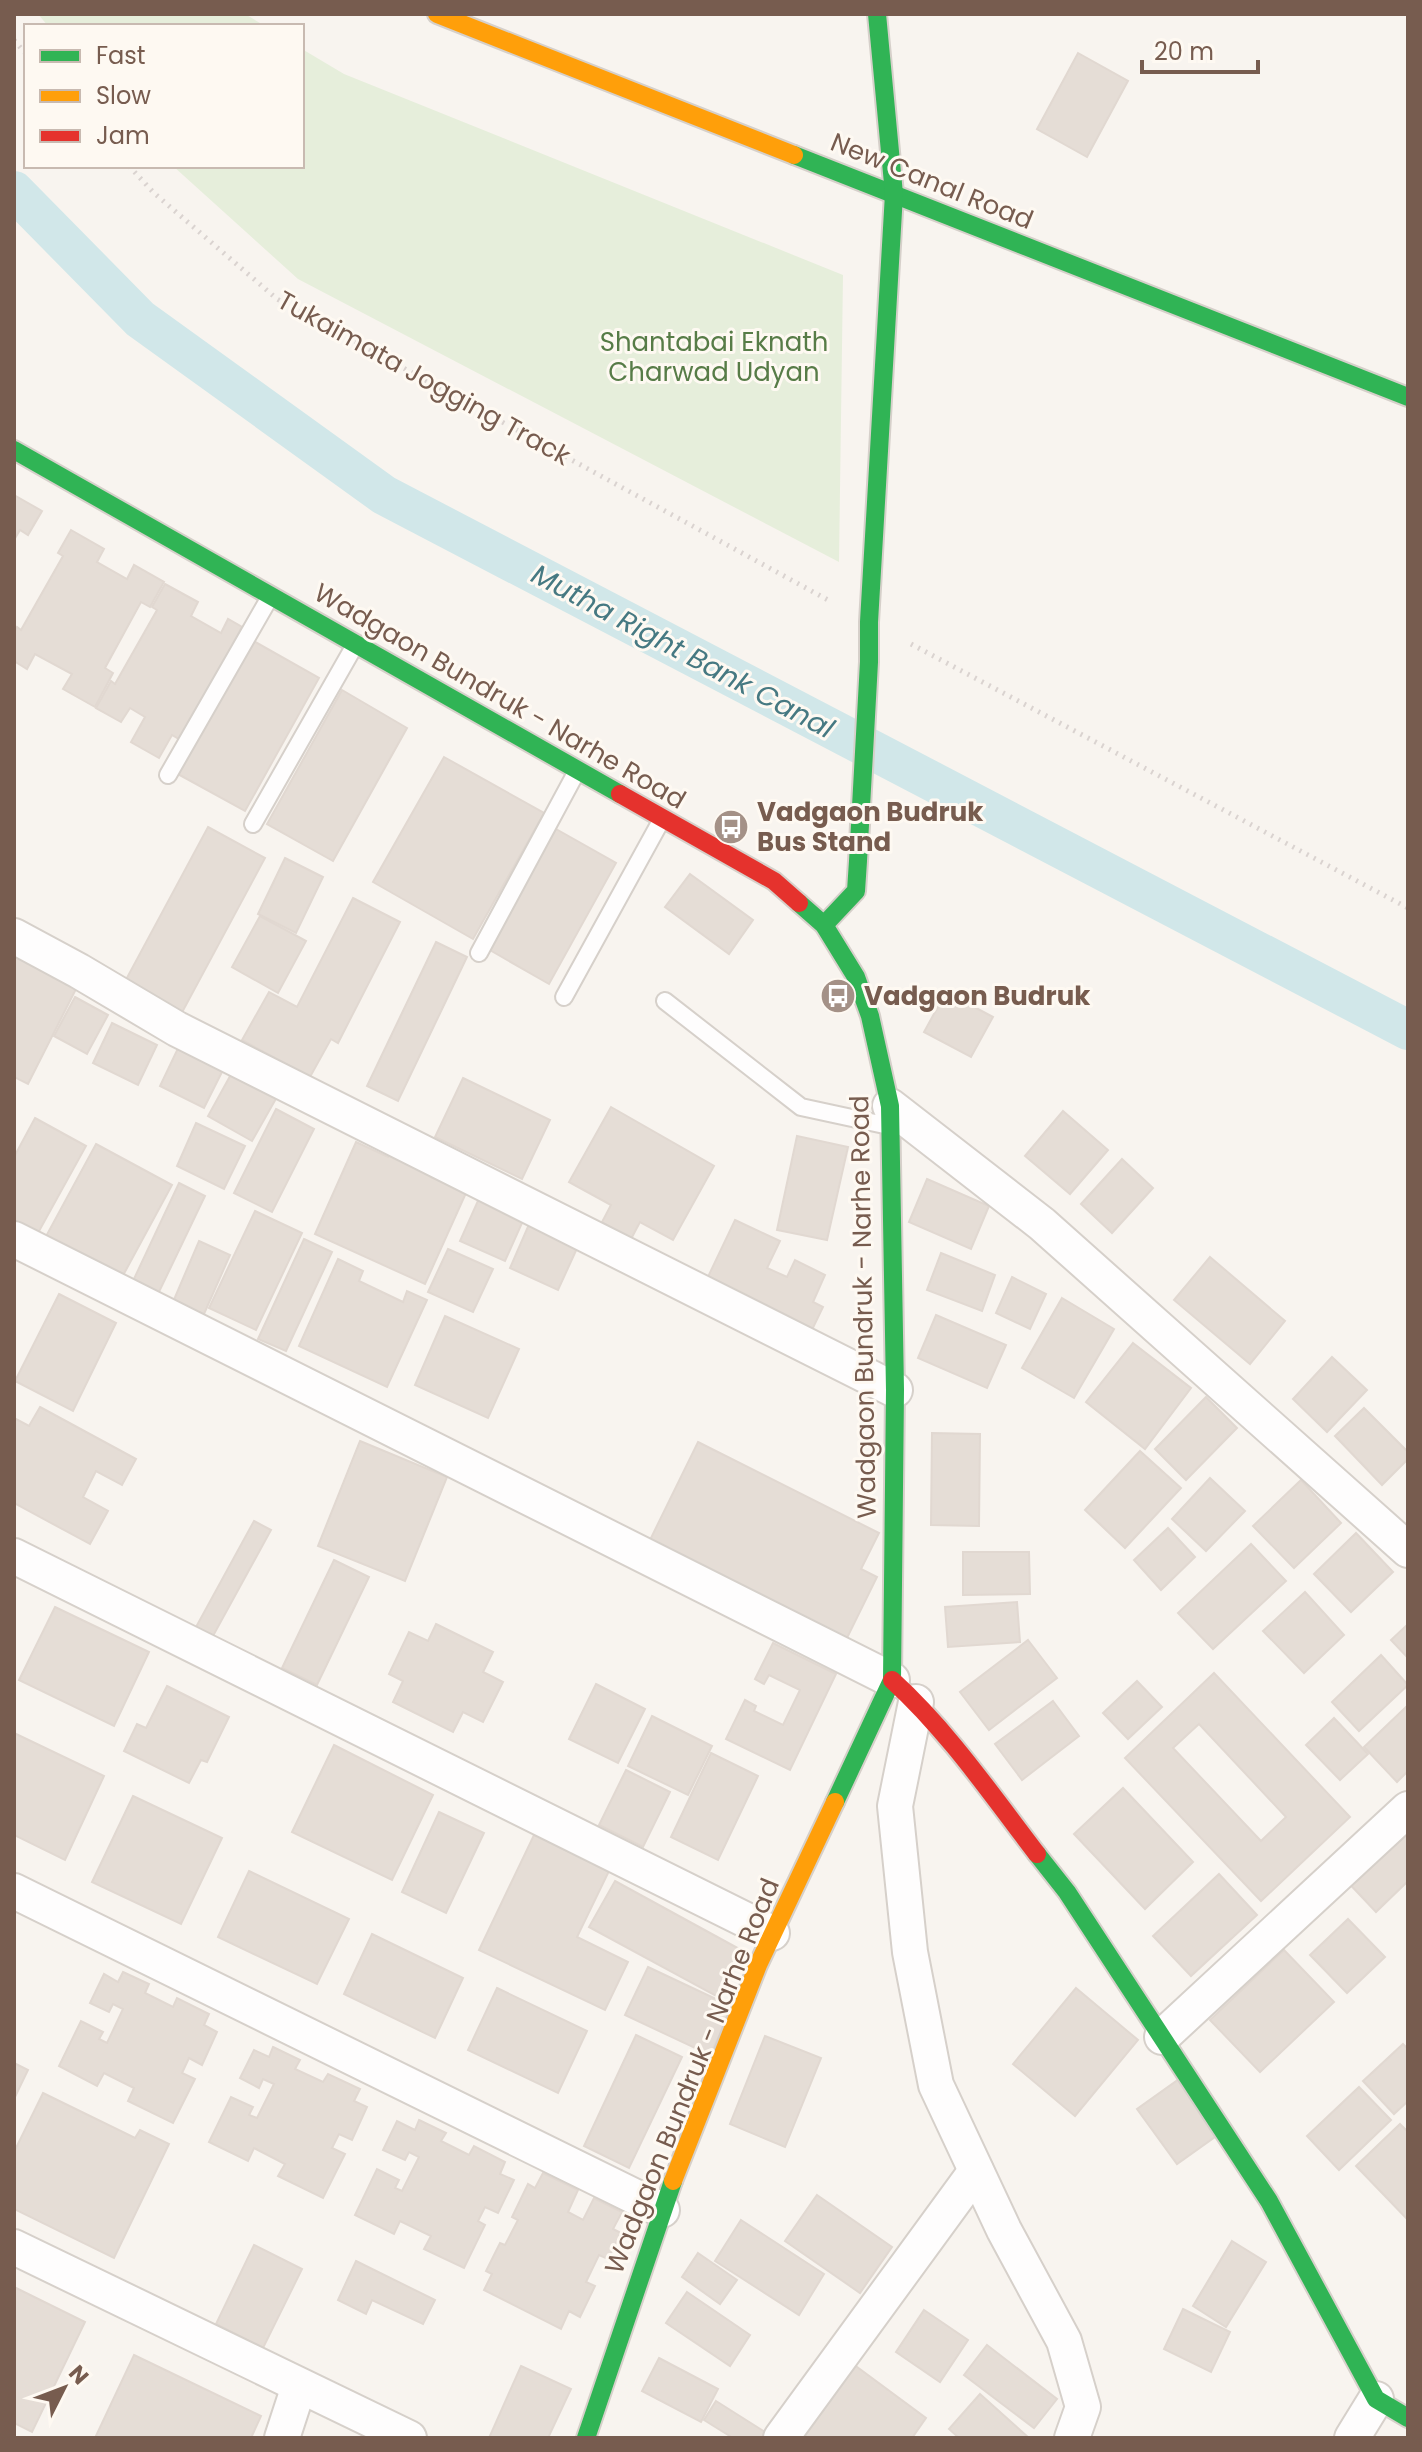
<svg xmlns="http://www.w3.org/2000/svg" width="1422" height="2452" font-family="Poppins,sans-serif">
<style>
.green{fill:#e6eedb}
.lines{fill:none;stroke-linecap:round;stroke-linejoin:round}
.canal{stroke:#d1e7e9;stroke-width:40}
.building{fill:#e5ddd6;stroke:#e1d8d1;stroke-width:2;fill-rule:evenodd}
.lane-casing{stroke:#d6d0ca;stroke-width:20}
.street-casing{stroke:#d6d0ca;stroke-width:38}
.fast-casing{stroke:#d6d0ca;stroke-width:22}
.slow-casing{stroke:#d6d0ca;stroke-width:22}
.jam-casing{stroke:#d6d0ca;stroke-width:22}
.path{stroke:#dad3d0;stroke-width:5;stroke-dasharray:2 6;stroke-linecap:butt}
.lane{stroke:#fefdfd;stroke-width:16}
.street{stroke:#fefdfd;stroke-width:34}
.fast{stroke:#30b455;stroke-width:18}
.slow{stroke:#ff9f0a;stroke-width:18}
.jam{stroke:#e5322d;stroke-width:18}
.labels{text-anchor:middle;stroke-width:6;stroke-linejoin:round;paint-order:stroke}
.street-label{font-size:26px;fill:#775c4f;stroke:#fef9f2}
.park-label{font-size:26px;fill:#577c47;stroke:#fef9f2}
.poi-label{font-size:26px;font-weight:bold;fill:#775c4f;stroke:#fef9f2;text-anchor:start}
.water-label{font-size:28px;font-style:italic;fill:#467982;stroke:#fef9f2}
</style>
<rect width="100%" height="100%" fill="#f8f4ef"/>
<!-- green -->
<g class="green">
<polygon points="38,14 245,14 265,26 48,26"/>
<polygon points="302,49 344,74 843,275 839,562 298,279 173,166 302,166"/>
</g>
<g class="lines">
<!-- canal -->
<polyline class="canal" points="14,191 140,319 384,495 1408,1030"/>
</g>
<!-- building -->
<g class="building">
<polygon points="1078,53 1128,81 1087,157 1037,129"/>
<polygon points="14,495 42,511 28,535 20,530 14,540"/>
<polygon points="71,530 104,549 97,562 127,579 134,565 164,582 150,607 141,602 105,668 113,673 95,707 63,689 72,674 35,654 27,669 14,661 14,632 17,627 21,630 63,556 58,553"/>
<polygon points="165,584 198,602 191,616 221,633 228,619 242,627 229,652 233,655 184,742 172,735 159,758 131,742 145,717 130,708 121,722 96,708 111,681 115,684 157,610 152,607"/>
<polygon points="250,639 319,678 245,811 176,773"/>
<polygon points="342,690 407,728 333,861 267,824"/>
<polygon points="444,757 544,813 473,939 373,882"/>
<polygon points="208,827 265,858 179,1018 122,987"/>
<polygon points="556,829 616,863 549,984 488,949"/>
<polygon points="285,858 323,877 296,933 258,914"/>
<polygon points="690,874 753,920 729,954 665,907"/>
<polygon points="353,898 400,922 338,1043 331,1039 310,1077 242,1040 269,992 297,1007"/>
<polygon points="260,916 306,941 278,993 232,967"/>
<polygon points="436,942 467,957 398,1101 367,1086"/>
<polygon points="14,955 77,987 28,1084 14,1077"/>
<polygon points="946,992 993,1017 971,1057 924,1032"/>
<polygon points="75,997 108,1015 87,1054 54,1036"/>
<polygon points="112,1023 157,1045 138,1085 93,1063"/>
<polygon points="181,1042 226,1064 204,1108 160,1086"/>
<polygon points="234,1069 278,1095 252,1141 208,1116"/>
<polygon points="463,1078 550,1120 522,1179 435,1137"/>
<polygon points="611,1107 714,1166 673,1240 640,1222 631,1239 602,1222 611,1205 569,1182"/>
<polygon points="276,1109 314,1129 272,1212 234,1193"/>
<polygon points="1063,1111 1108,1150 1070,1194 1025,1156"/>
<polygon points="35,1118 86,1146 38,1233 14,1220 14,1157"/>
<polygon points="196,1123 245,1146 224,1189 177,1166"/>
<polygon points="797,1136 848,1147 827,1240 777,1230"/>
<polygon points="356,1142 388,1157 393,1145 437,1165 431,1177 466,1193 425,1284 315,1234"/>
<polygon points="96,1144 172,1185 120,1281 44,1240"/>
<polygon points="1122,1159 1153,1188 1112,1233 1081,1204"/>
<polygon points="927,1179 989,1206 971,1249 909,1222"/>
<polygon points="179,1183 205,1196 158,1294 133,1281"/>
<polygon points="481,1194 526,1214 505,1261 460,1241"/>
<polygon points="255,1211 302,1233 256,1330 209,1308"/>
<polygon points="735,1220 780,1241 767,1268 787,1277 795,1260 825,1275 813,1302 823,1307 811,1332 706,1281"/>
<polygon points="530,1222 579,1244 558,1290 510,1268"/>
<polygon points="304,1239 332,1252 286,1351 258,1339"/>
<polygon points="199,1241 230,1255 204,1314 173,1302"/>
<polygon points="448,1249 493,1269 473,1312 428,1292"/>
<polygon points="941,1253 995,1275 982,1311 927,1290"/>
<polygon points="1210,1257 1285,1321 1250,1364 1174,1300"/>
<polygon points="338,1259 363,1271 359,1281 403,1302 407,1291 427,1300 387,1387 299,1346"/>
<polygon points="1012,1277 1046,1294 1030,1329 996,1313"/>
<polygon points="59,1294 116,1323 73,1411 15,1381"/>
<polygon points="1062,1298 1114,1329 1074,1398 1022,1368"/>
<polygon points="936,1315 1006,1345 987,1388 918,1358"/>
<polygon points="445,1316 519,1349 488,1418 415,1385"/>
<polygon points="1133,1343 1191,1388 1145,1449 1086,1402"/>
<polygon points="1332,1357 1367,1390 1327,1432 1293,1399"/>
<polygon points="1206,1397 1237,1428 1186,1480 1155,1449"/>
<polygon points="40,1407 136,1459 122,1485 96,1471 83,1497 108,1511 90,1544 14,1503 14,1418 29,1426"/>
<polygon points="1364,1408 1408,1452 1408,1459 1382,1485 1335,1436"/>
<polygon points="932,1433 980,1434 979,1526 931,1525"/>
<polygon points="360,1441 447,1477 405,1581 318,1546"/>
<polygon points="698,1442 879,1533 861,1569 877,1577 847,1638 650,1540"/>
<polygon points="1140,1451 1181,1488 1125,1548 1085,1510"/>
<polygon points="1210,1478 1245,1511 1206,1551 1172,1519"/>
<polygon points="1301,1480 1341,1523 1294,1568 1253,1526"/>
<polygon points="254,1521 271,1530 213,1636 196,1627"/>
<polygon points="1168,1528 1195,1557 1161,1590 1134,1560"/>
<polygon points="1356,1533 1393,1572 1351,1612 1314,1574"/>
<polygon points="1251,1544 1286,1581 1213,1649 1178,1613"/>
<polygon points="963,1552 1029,1552 1030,1594 963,1595"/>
<polygon points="334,1560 369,1577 317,1685 282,1668"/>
<polygon points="1305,1592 1344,1635 1304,1673 1263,1631"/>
<polygon points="1017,1602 1020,1642 948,1647 945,1607"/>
<polygon points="55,1607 149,1652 114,1726 19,1680"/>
<polygon points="436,1624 493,1652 483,1672 503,1682 483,1722 463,1712 453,1732 393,1702 403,1681 389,1674 409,1632 428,1641"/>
<polygon points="1408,1624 1408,1658 1391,1640"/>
<polygon points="1028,1640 1057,1678 989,1730 960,1692"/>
<polygon points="773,1643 836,1674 790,1770 726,1739 745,1700 756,1706 754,1711 783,1725 800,1690 769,1675 764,1684 755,1679"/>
<polygon points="1381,1655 1408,1685 1359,1731 1332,1702"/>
<path d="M 1214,1673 L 1350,1817 L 1261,1901 L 1125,1758 ZM 1199,1724 L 1286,1817 L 1261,1841 L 1173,1748 Z"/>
<polygon points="1137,1681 1162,1707 1128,1739 1103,1713"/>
<polygon points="596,1684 645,1709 618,1763 569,1739"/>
<polygon points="167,1686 229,1717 207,1762 201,1760 189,1783 124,1751 137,1724 146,1728"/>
<polygon points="1053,1701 1079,1736 1022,1780 995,1744"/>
<polygon points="1408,1705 1408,1771 1397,1782 1364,1747"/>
<polygon points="652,1716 712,1746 688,1795 628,1766"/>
<polygon points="1334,1718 1368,1754 1340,1780 1306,1745"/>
<polygon points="14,1733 104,1776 65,1860 14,1835"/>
<polygon points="334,1745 433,1795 392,1880 292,1832"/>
<polygon points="711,1753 758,1776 718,1860 671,1837"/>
<polygon points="626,1770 670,1792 643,1847 599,1825"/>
<polygon points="1123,1788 1193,1862 1145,1909 1074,1834"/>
<polygon points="133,1796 222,1838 181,1924 92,1882"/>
<polygon points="439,1812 484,1833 446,1913 402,1892"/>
<polygon points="1408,1813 1408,1881 1376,1912 1342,1876"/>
<polygon points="534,1835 609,1871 577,1937 628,1962 605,2010 479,1950"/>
<polygon points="249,1871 349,1919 317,1984 218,1937"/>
<polygon points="1219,1874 1257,1915 1191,1976 1153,1936"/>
<polygon points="615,1881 743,1951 718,1997 589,1927"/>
<polygon points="1348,1919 1385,1957 1347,1993 1310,1955"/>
<polygon points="372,1934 463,1978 435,2038 344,1994"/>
<polygon points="1284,1950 1334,2002 1260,2072 1210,2020"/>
<polygon points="648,1967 733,2007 710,2055 625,2015"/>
<polygon points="123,1972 149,1984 145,1993 173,2007 177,1998 209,2014 204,2025 217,2032 202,2065 189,2058 182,2073 195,2079 173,2123 128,2101 134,2088 104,2073 97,2086 59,2066 81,2021 103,2032 99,2039 107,2043 123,2009 113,2004 109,2012 90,2003 104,1974 118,1982"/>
<polygon points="497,1988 587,2031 558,2093 468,2050"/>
<polygon points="1076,1988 1138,2040 1075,2116 1013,2064"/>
<polygon points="636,2035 682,2057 629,2168 584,2146"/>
<polygon points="765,2036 821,2058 785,2147 730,2124"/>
<polygon points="1403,2044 1408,2049 1408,2101 1394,2114 1363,2081"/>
<polygon points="273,2047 300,2060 295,2069 323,2082 328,2074 360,2089 354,2101 367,2107 352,2140 339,2134 332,2148 345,2154 323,2198 278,2176 285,2164 254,2148 248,2161 209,2142 231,2097 253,2107 249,2115 257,2118 274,2084 263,2079 259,2088 240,2078 254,2050 269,2057"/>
<polygon points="14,2063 28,2070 14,2099"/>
<polygon points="1182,2077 1222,2132 1177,2164 1137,2109"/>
<polygon points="1359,2087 1391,2120 1339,2170 1307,2136"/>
<polygon points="43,2093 135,2138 140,2130 169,2144 114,2258 14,2209 14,2152"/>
<polygon points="419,2120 446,2133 441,2141 469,2155 474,2146 505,2162 500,2174 514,2180 498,2213 485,2207 478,2221 485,2225 464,2268 424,2249 431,2236 400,2221 394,2234 355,2215 377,2169 399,2180 395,2188 402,2191 419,2157 409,2152 405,2160 383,2150 397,2121 415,2130"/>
<polygon points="1400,2124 1408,2132 1408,2220 1356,2166"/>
<polygon points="543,2173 578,2190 568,2212 583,2220 594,2198 622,2212 613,2229 621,2233 608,2259 599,2255 586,2282 595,2286 580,2317 569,2311 561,2329 484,2290 492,2274 486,2271 500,2243 505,2245 518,2220 512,2217 528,2184 535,2188"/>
<polygon points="817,2195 892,2247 860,2293 785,2241"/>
<polygon points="741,2220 824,2274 799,2315 715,2261"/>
<polygon points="1232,2241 1266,2262 1226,2327 1193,2306"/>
<polygon points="254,2245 302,2269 263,2348 216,2324"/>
<polygon points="698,2253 737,2280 720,2304 682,2277"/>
<polygon points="356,2261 435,2300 423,2324 372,2300 366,2314 338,2300"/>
<polygon points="14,2287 85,2322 32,2432 14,2423"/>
<polygon points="687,2292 750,2335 730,2366 666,2323"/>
<polygon points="1183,2309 1230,2332 1211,2372 1164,2349"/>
<polygon points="924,2310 968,2340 940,2382 896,2352"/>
<polygon points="987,2345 1057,2399 1034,2428 964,2375"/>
<polygon points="134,2355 261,2416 251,2438 95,2438"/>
<polygon points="659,2358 718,2389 701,2422 642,2391"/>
<polygon points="849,2361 926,2418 912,2438 793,2438"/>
<polygon points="521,2366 571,2389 548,2438 489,2438"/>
<polygon points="980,2394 1029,2438 959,2438 949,2429"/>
<polygon points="716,2401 765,2432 762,2438 733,2438 704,2420"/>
</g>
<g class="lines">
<defs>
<g id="lane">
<polyline points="168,775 270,597"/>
<polyline points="253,824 355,645"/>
<polyline points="479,953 577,771"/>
<polyline points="564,997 662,819"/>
<polyline points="665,1001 801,1107 889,1126"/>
</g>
<g id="street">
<polyline points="14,936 79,971 177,1029 895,1390"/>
<polyline points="890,1106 1042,1224 1408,1550"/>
<polyline points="14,1239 892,1680"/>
<polyline points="14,1556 772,1933"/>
<polyline points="916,1702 895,1806 910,1952 936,2085 1004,2230 1064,2341 1083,2407 1072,2438"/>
<polyline points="14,1891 662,2210"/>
<polyline points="1162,2037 1408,1809"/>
<polyline points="14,2247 409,2438"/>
<polyline points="282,2438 299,2386"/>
<polyline points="781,2438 976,2171"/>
<polyline points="1352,2438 1376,2399"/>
</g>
<g id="fast">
<polyline points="794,155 1408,397"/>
<polyline points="14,450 620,794"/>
<polyline points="799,903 824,925 856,977 870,1016 890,1106 895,1390 892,1680 835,1802"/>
<polyline points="824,925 856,891 858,861 869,662 869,622 894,194 877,14"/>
<polyline points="1037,1854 1067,1892 1269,2201 1376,2399 1408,2418"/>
<polyline points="586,2438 673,2181"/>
</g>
<g id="slow">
<polyline points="437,14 794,155"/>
<polyline points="673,2181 758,1965 835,1802"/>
</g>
<g id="jam">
<polyline points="620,794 774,881 799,903"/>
<path d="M 892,1680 C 948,1731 991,1794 1037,1854"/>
</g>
</defs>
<!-- lane casing -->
<use href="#lane" class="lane-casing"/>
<!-- street casing -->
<use href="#street" class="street-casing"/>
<!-- fast casing -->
<use href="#fast" class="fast-casing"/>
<!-- slow casing -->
<use href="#slow" class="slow-casing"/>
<!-- jam casing -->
<use href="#jam" class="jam-casing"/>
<!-- path -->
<g class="path">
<polyline points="14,40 26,54"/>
<polyline points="129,166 154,193 277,299 828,600"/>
<polyline points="911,644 1408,908"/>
</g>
<!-- lane -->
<use href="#lane" class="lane"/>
<!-- street -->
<use href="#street" class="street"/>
<!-- fast -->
<use href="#fast" class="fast"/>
<!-- slow -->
<use href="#slow" class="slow"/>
<!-- jam -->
<use href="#jam" class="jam"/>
</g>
<!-- icons -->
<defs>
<symbol id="bus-disc" viewBox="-11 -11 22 22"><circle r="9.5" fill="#a49187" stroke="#fef9f2"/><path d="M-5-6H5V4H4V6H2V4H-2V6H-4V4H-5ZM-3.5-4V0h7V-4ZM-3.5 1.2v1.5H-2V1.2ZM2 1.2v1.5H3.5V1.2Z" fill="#fff"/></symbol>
</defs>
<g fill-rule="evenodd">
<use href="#bus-disc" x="711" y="807" width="40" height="40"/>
<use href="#bus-disc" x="818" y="976" width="40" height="40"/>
</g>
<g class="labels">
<!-- street labels -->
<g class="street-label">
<text transform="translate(932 181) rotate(22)" y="9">New Canal Road</text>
<text transform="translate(424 378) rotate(29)" y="9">Tukaimata Jogging Track</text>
<text transform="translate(500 696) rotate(30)" y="9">Wadgaon Bundruk - Narhe Road</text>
<text transform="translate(863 1307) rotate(-91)" y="9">Wadgaon Bundruk - Narhe Road</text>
<text transform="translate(692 2076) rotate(-68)" y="9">Wadgaon Bundruk - Narhe Road</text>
</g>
<!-- park labels -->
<g class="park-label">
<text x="714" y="351">Shantabai Eknath<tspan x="714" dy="30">Charwad Udyan</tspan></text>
</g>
<!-- poi labels -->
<g class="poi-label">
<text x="757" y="821">Vadgaon Budruk<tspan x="757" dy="30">Bus Stand</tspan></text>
<text x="864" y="1005">Vadgaon Budruk</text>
</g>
<!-- water labels -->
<g class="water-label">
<text transform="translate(683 651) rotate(28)" y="10">Mutha Right Bank Canal</text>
</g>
</g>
<!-- border -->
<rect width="1422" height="2452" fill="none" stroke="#775c4f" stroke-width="32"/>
<!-- legend -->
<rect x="24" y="24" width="280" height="144" fill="#fef9f2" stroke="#c8bab1" stroke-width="2"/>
<rect x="40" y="50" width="40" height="12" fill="#30b455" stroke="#c8bab1" stroke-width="2"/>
<text x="96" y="64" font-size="24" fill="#775c4f">Fast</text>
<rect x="40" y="90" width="40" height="12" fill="#ff9f0a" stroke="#c8bab1" stroke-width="2"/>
<text x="96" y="104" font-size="24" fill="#775c4f">Slow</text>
<rect x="40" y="130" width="40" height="12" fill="#e5322d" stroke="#c8bab1" stroke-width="2"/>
<text x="96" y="144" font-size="24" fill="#775c4f">Jam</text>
<!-- north arrow -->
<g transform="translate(64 2388) rotate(48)" stroke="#fef9f2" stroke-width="6" paint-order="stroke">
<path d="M0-6L14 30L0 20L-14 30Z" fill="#775c4f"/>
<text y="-12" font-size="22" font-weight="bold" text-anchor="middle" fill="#775c4f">N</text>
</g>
<!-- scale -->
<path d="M1142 60v12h116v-12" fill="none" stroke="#775c4f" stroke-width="4"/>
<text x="1154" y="60" font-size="24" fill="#775c4f" stroke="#fef9f2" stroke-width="6" paint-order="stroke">20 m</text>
</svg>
